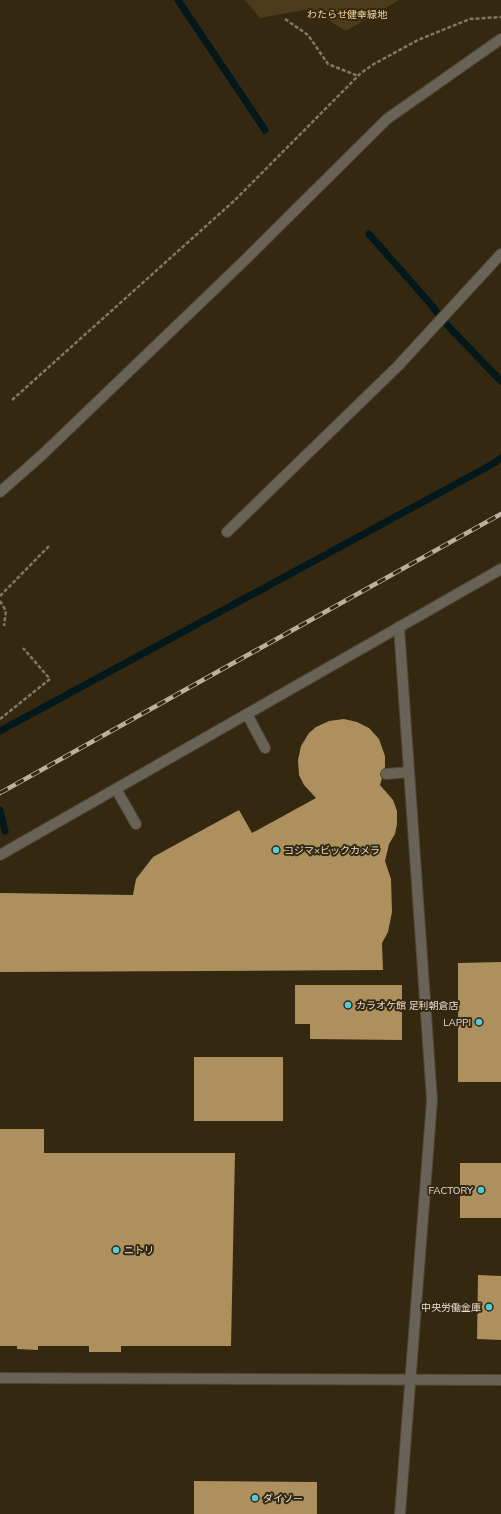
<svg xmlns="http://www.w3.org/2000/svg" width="501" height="1514" font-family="'Nunito Sans','Noto Sans JP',sans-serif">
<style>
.green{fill:#4c3b1d}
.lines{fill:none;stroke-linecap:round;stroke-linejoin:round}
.stream{stroke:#02181b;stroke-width:7}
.building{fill:#ad905e}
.minor-casing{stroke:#504530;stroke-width:12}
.path{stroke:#817764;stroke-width:2.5;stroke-dasharray:4 2;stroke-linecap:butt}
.minor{stroke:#686257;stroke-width:10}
.rail-casing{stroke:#b9b0a0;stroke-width:4.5}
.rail{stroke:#342811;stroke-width:3;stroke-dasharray:9;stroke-linecap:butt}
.poi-dot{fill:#52cbda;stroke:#342811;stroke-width:1.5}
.labels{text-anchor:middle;stroke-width:4;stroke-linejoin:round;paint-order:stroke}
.park-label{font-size:10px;fill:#f9d69b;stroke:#342811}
.poi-label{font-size:10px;fill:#e6ded0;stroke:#342811;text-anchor:start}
</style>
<rect width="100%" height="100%" fill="#342811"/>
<!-- green -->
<polygon class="green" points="245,0 399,0 346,31 310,9 260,18"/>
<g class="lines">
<!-- stream -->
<g class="stream">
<polyline points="178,0 265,130"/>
<polyline points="369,234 428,301 448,326 501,381"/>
<polyline points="0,731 491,465 501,458"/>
<polyline points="0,810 5,831"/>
</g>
</g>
<!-- building -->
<g class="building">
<polygon points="344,719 357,722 369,728 379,739 385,756 385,767 380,785 393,800 397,811 397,824 395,834 389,844 385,861 391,879 392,912 388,932 382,943 383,970 0,972 0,893 133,895 136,879 153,857 239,810 252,833 316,798 304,785 299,775 298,760 301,746 309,733 316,727 329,721"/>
<polygon points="501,962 501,1082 458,1082 458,963"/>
<polygon points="295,985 402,985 402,1040 310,1039 310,1024 295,1024"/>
<rect x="194" y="1057" width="89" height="64"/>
<polygon points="0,1129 44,1129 44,1153 235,1153 231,1346 121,1346 121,1352 89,1352 89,1346 38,1346 38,1350 17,1349 17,1346 0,1346"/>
<rect x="460" y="1163" width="41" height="55"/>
<polygon points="478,1275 501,1276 501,1340 477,1339"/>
<polygon points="194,1481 317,1482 317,1514 194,1514"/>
</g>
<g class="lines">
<defs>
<g id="minor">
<polyline points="0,492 42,455 244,261 387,119 501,39"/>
<polyline points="227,532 398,366 501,254"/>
<polyline points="399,627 432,1100 400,1514"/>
<polyline points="247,714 265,748"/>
<polyline points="386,774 409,772"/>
<polyline points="116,789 136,824"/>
<polyline points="0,855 501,569"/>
<polyline points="0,1378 501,1380"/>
</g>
</defs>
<!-- minor casing -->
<use href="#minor" class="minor-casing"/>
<!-- path -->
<g class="path">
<polyline points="285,19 308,35 328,64 358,76"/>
<polyline points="12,400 235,200 361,73 374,64 418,40 470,19 501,17"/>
<polyline points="0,596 50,545"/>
<polyline points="0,601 6,611 4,626"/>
<polyline points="0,719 50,679 23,648"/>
</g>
<!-- minor -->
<use href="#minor" class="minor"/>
<defs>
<polyline id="rail" points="0,793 501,514"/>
</defs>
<!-- rail casing -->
<use href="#rail" class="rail-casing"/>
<!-- rail -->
<use href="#rail" class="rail"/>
</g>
<!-- markers -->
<g class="poi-dot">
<circle cx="276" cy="850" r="4"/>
<circle cx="348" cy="1005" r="4"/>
<circle cx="479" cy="1022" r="4"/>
<circle cx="481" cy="1190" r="4"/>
<circle cx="116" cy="1250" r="4"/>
<circle cx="489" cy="1307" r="4"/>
<circle cx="255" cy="1498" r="4"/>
</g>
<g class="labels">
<!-- park labels -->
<g class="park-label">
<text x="347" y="18">わたらせ健幸緑地</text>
</g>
<!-- poi labels -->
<g class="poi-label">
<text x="284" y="854">コジマ×ビックカメラ</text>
<text x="356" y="1009">カラオケ館 足利朝倉店</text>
<text x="471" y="1026" text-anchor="end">LAPPI</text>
<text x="473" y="1194" text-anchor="end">FACTORY</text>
<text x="124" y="1254">ニトリ</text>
<text x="481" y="1311" text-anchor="end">中央労働金庫</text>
<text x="263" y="1502">ダイソー</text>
</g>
</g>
</svg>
